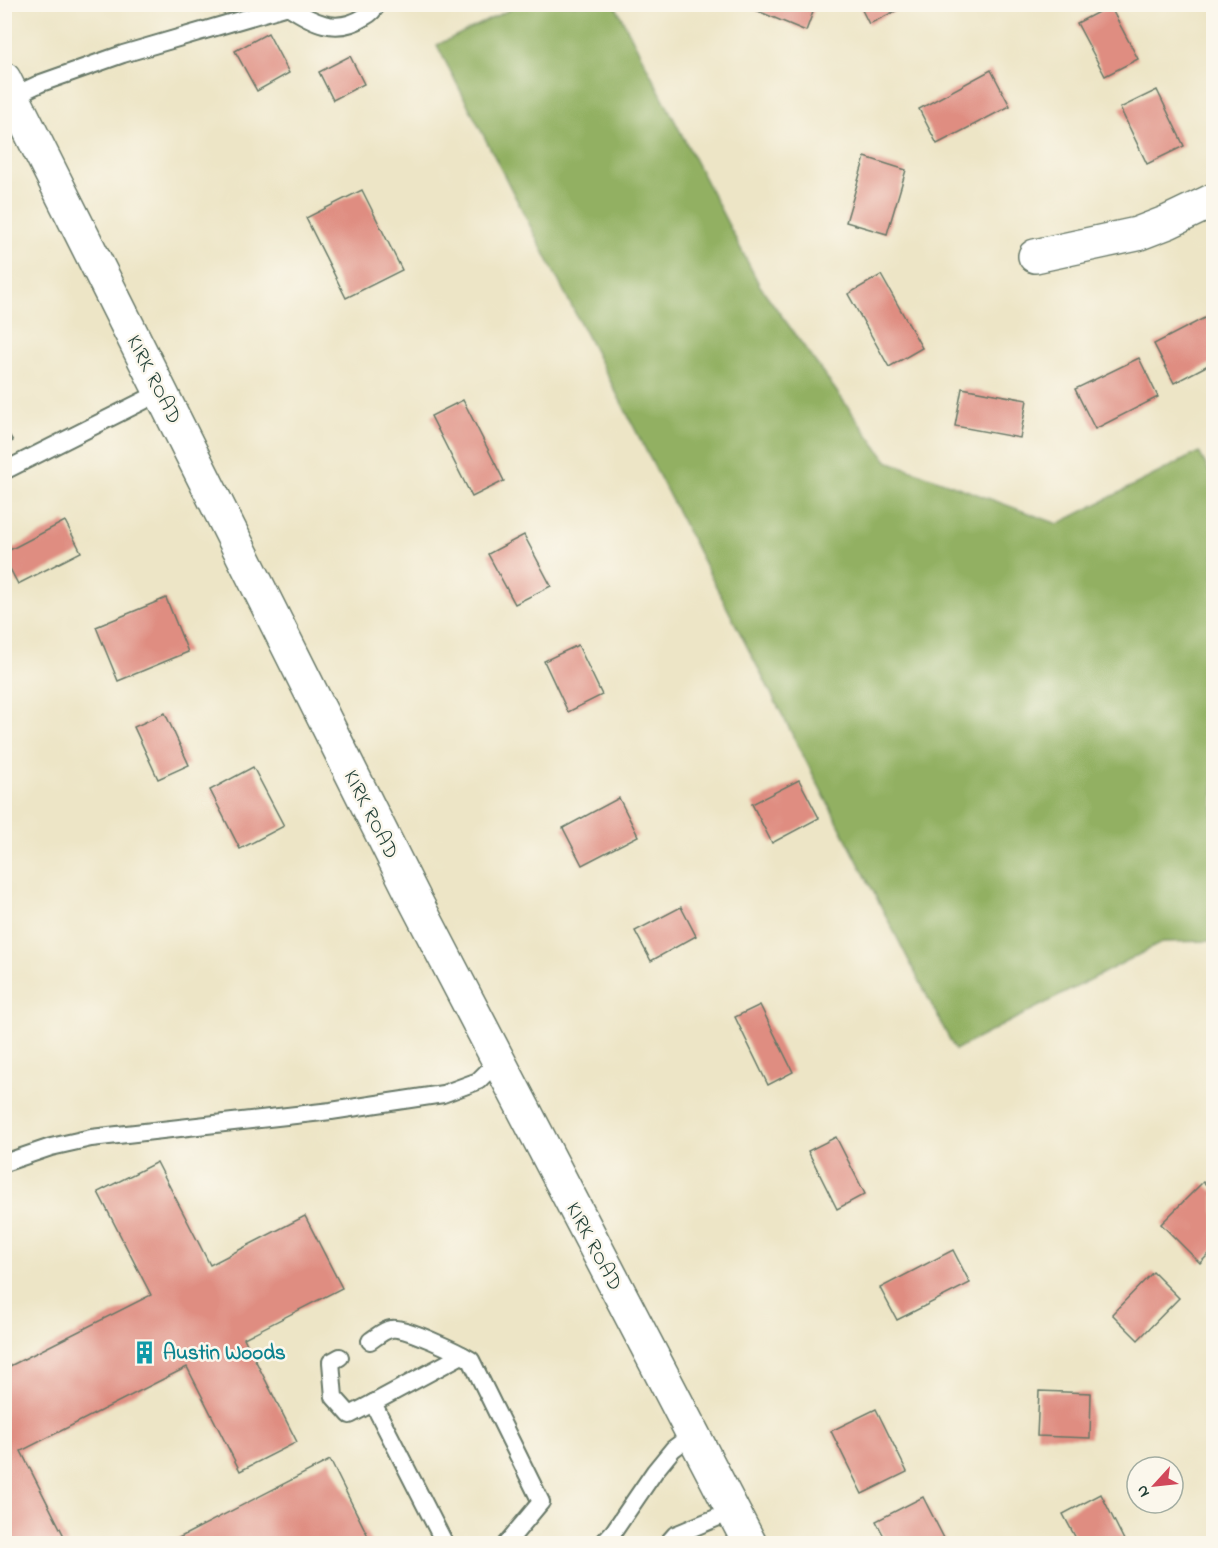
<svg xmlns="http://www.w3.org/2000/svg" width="1218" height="1548" font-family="'Indie Flower',sans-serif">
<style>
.forest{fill:#92b062;stroke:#58764b;stroke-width:1.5}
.building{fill:#df8d81}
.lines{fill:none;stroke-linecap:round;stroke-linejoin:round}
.service-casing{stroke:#677867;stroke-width:20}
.minor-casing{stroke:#677867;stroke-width:36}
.tertiary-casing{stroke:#677867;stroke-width:36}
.service{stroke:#fff;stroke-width:16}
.minor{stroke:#fff;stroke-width:33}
.tertiary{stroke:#fff;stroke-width:33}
.labels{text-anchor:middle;stroke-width:5;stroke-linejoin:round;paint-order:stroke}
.street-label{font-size:21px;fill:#1f3d34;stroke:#fbf7ec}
.culture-label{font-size:21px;font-weight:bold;fill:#0d838f;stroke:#fbf7ec;text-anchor:start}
</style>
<rect width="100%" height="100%" fill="#fbf7ec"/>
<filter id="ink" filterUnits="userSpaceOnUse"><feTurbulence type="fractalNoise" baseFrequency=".0167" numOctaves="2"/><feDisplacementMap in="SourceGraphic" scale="12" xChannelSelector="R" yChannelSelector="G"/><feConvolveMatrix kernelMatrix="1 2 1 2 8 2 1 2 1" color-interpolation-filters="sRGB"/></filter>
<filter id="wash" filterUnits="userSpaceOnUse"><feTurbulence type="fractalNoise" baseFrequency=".008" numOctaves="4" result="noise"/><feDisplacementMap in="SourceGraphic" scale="24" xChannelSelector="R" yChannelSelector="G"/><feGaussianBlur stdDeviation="1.35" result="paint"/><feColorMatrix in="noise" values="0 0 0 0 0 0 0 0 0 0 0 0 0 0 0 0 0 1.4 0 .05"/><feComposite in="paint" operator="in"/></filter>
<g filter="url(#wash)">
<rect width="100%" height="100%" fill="#ede5c6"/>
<!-- forest -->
<polygon class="forest" points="519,5 615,5 760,286 887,461 1058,524 1199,452 1214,481 1213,941 1163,942 955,1050 437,45"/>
<g id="blocks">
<!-- building -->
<g class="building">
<polygon points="741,4 816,4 806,31"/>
<polygon points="859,4 910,4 869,24"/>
<polygon points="1110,6 1138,59 1105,76 1077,23"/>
<polygon points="268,33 289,73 257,91 235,51"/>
<polygon points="350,56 364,84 333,100 319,72"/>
<polygon points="991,70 1010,106 937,144 919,109"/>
<polygon points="1157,90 1184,146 1147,164 1120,108"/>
<polygon points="865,157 906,170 887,234 846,222"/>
<polygon points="362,190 402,270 346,298 306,218"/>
<polygon points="881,275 922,348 889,367 848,294"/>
<polygon points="1214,313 1214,362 1174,383 1154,344"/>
<polygon points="1139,358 1158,397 1095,429 1075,389"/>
<polygon points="962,388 1027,400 1020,438 955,426"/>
<polygon points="463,400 504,481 472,497 431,416"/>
<polygon points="4,426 13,441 4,446"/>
<polygon points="65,521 81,552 18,584 4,557 4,553"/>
<polygon points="524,535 551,586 515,604 488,554"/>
<polygon points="166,598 188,652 118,681 96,627"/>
<polygon points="578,645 602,695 568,712 544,661"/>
<polygon points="165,713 189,765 158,779 134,727"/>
<polygon points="253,767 284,826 240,849 210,790"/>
<polygon points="799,780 819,818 772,843 752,804"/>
<polygon points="619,798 638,836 582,865 563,828"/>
<polygon points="681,907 696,936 651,961 635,931"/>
<polygon points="760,1005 793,1072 768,1085 735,1017"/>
<polygon points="836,1137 865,1194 837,1209 808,1151"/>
<polygon points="157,1162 210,1265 305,1216 342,1288 244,1338 297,1442 240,1471 187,1367 21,1451 68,1544 4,1544 4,1369 151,1295 98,1192"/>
<polygon points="1203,1182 1214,1192 1214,1249 1200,1263 1161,1224"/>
<polygon points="953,1250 970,1283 897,1320 880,1288"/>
<polygon points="1153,1272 1179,1298 1138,1340 1112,1314"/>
<polygon points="1039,1391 1091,1393 1090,1438 1037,1436"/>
<polygon points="876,1409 907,1472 862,1494 831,1431"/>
<polygon points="330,1460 372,1544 167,1544"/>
<polygon points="1101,1494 1126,1544 1079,1544 1063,1514"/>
<polygon points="923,1497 947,1544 888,1544 876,1521"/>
</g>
</g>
</g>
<g filter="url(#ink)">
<use href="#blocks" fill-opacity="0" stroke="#677867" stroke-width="1.5"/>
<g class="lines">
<defs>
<g id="service">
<path d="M 13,96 L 41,83 L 123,54 L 288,6 C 312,22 336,35 364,17 C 370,14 374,11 377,4"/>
<polyline points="4,471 161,392"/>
<polyline points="4,1163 51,1147 91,1138 331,1111 443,1094 478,1081 498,1061"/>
<path d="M 370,1341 C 376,1337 384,1330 391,1329 C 404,1326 458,1352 471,1360 L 541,1502 L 506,1544"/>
<polyline points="340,1357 331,1362 334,1397 350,1415 373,1403 462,1355"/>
<polyline points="373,1403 445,1544"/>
<polyline points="602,1544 614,1531 655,1471 673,1449 693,1434"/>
<polyline points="667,1544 675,1535 733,1511"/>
</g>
<polyline id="minor" points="1035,256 1137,234 1168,222 1214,200"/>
<polyline id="tertiary" points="4,79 416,902 750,1544"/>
</defs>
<!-- service casing -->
<use href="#service" class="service-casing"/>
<!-- minor casing -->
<use href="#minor" class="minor-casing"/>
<!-- tertiary casing -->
<use href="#tertiary" class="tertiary-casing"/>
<!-- service -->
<use href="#service" class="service"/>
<!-- minor -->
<use href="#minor" class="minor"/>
<!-- tertiary -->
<use href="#tertiary" class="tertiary"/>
</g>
</g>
<!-- icons -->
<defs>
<symbol id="building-bare" viewBox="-9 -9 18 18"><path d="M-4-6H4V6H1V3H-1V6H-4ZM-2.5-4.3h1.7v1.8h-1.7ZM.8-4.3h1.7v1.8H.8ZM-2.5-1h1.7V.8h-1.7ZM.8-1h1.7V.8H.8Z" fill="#0f9aa8" stroke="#fbf7ec" stroke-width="2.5" paint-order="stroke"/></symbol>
</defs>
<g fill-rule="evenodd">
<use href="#building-bare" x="128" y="1336" width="33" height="33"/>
</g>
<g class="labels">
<!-- street labels -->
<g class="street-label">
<text transform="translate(155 379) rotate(63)" y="7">KIRK ROAD</text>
<text transform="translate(372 814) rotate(63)" y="7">KIRK ROAD</text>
<text transform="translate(595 1246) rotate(62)" y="7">KIRK ROAD</text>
</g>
<!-- culture labels -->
<g class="culture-label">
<text x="163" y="1359">Austin Woods</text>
</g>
</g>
<!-- margin -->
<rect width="1218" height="1548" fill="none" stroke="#fbf7ec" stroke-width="24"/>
<!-- north arrow -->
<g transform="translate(1155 1485) rotate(243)"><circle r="28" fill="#fbf7ec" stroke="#a3ada2" stroke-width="1.5"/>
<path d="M0-4.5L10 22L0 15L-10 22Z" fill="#d1495b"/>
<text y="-9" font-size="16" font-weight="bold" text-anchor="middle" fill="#1f3d34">N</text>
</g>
</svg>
